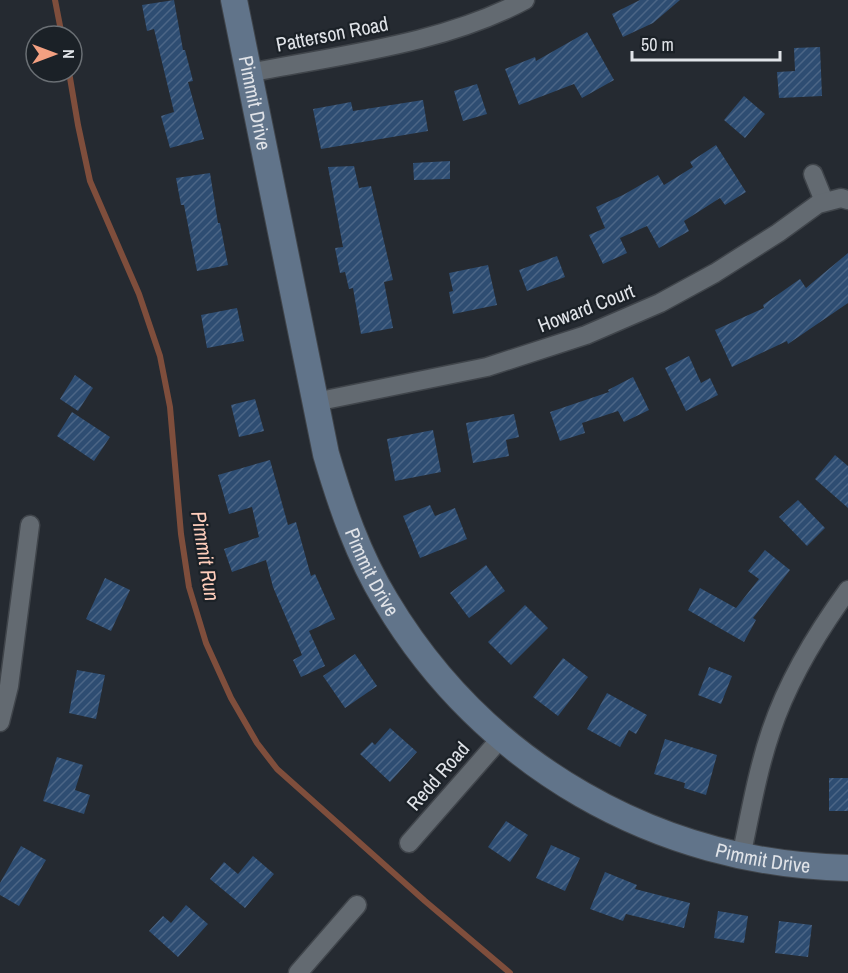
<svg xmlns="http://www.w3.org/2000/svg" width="848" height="973" font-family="'Archivo Narrow',sans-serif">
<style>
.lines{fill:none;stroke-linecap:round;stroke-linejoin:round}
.stream{stroke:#7f4e3c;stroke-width:6}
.building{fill:url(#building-hatch)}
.street-casing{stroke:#40454b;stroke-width:21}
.secondary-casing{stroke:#40454b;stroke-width:28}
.street{stroke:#636a71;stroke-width:18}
.secondary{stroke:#61748a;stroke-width:26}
.labels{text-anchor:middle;stroke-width:4.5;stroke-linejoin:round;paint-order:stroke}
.street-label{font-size:20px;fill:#e0e3e8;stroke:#1b2127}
.water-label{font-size:21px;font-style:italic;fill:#fecdbb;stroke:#1b2127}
</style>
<defs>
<pattern id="building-hatch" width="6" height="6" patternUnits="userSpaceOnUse" patternTransform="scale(1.5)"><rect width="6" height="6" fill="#2e4d72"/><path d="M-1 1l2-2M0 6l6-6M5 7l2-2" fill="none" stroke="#4c6686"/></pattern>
</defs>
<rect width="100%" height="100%" fill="#252a31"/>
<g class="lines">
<!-- stream -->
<g class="stream">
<polyline points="55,0 62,36"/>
<polyline points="69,72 78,125 90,181 139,294 160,356 170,407 181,534 189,587 206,643 231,698 257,743 277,769 425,901 510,973"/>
</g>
</g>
<!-- building -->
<g class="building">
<polygon points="174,0 183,50 185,50 193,81 188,82 204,139 170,148 161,116 174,112 154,29 147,31 142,5"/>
<polygon points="640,0 680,0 653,23 623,37 612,14"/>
<polygon points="587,32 614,80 582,98 574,84 519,105 505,69 535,57 536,61"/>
<polygon points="820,47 822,96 779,98 777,72 795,71 794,48"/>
<polygon points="477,84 487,114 463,121 454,91"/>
<polygon points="744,96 765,114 745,138 724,120"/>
<polygon points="423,100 428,131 321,149 313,109 351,102 353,111"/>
<polygon points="716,145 746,192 725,205 720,198 684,221 689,231 659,248 647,226 620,238 627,253 603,264 589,235 605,228 596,207 623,195 658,175 664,185 693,167 690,162"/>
<polygon points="450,161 450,179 414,180 413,163"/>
<polygon points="354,166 359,188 371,186 393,280 384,282 393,328 361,334 353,288 349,289 345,272 340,273 335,248 343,247 328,167"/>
<polygon points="210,173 218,223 220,223 228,265 197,271 184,205 181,205 176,178"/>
<polygon points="848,253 848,303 788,344 787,341 732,367 715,330 764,308 763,305 800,279 806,288"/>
<polygon points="557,256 565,277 527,291 519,270"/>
<polygon points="488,265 497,305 453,314 449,292 453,291 449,273"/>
<polygon points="237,308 244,341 207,348 201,315"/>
<polygon points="689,356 701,383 710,378 718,395 686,411 665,368"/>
<polygon points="75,375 93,388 78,411 60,399"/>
<polygon points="633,377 649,410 624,422 618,411 582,423 585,433 560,441 550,412 609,392 608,390"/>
<polygon points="255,399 264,431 239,437 231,405"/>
<polygon points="72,412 110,437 94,461 57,436"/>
<polygon points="514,414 519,437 506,440 509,456 473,463 466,423"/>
<polygon points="433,430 441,472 395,481 387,439"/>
<polygon points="835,455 848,466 848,508 815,479"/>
<polygon points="270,460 288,525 296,522 311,576 315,574 335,619 309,631 325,666 301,677 293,660 302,655 273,587 266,560 232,572 224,549 259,537 252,507 229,514 218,475"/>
<polygon points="798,500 825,528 807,546 779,517"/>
<polygon points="430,505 435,516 455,508 467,539 420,558 403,516"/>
<polygon points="765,550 790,570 753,618 756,620 744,642 688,610 700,588 736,608 759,579 748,571"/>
<polygon points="486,565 505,591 469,618 450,593"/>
<polygon points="105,578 130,590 111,631 86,619"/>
<polygon points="525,605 548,628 511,665 488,642"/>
<polygon points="355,654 377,686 345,708 323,676"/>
<polygon points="563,658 588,677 558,716 533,697"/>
<polygon points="709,667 732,676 721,704 698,695"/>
<polygon points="77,670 105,675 96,719 69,713"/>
<polygon points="607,693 647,715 636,734 629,730 620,747 587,729"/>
<polygon points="390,728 417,752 390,782 360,754 372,742 375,745"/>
<polygon points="665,739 717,755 706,795 684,788 685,783 654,774"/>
<polygon points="57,757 83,765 75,790 90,795 84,814 43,801"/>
<rect x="829" y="778" width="19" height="33"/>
<polygon points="506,821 528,835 510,862 488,847"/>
<polygon points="551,845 580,858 565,891 536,878"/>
<polygon points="21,846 46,860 19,906 0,895 0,883"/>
<polygon points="253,856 274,874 245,908 210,879 224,862 238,874"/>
<polygon points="605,872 637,885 635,889 690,903 684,928 626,914 623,921 590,909"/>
<polygon points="186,905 208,924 178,957 149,931 163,916 171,923"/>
<polygon points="718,911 748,916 744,943 714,938"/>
<polygon points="779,921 812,925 808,957 775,953"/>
</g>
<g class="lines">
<defs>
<g id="street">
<path d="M 249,73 C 339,55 443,44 525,0"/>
<polyline points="813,174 824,201"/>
<polyline points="315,402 487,367 586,335 660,303 715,273 778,233 818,204 841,198 848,200"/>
<polyline points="0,722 9,686 30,525"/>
<polyline points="409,843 501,738"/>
<path d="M 741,857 C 750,815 757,772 771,731 C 788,680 816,634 848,590"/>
<polyline points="298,973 357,905"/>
</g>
<g id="secondary">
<path id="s1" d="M 234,0 L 326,454 C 341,505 358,555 386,601 C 484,765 657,864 848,868"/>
</g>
</defs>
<!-- street casing -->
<use href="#street" class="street-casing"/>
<!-- secondary casing -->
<use href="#secondary" class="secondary-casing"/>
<!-- street -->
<use href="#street" class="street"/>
<!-- secondary -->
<use href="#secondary" class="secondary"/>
</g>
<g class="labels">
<!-- street labels -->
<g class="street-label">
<text transform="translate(332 34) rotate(-11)" y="7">Patterson Road</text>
<text dy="7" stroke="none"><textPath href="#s1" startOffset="105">Pimmit Drive</textPath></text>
<text transform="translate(586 308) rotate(-21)" y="7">Howard Court</text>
<text dy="7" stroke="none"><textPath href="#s1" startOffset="590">Pimmit Drive</textPath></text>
<text transform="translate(438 776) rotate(-49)" y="7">Redd Road</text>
<text dy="7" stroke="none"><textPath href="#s1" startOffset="1094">Pimmit Drive</textPath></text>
</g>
<!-- water labels -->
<g class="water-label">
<text transform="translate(205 556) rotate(81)" y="7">Pimmit Run</text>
</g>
</g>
<!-- north arrow -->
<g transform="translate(54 54) rotate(90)"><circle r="28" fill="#1b2127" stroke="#6a6f74" stroke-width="1.5"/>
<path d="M0-4.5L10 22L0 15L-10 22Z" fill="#f3a081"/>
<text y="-9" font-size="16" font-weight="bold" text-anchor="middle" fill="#e0e3e8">N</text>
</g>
<!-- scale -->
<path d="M632 51v9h148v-9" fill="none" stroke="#e0e3e8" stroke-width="3"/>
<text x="641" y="51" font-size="18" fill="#e0e3e8" stroke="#1b2127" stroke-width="4.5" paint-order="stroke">50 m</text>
</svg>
